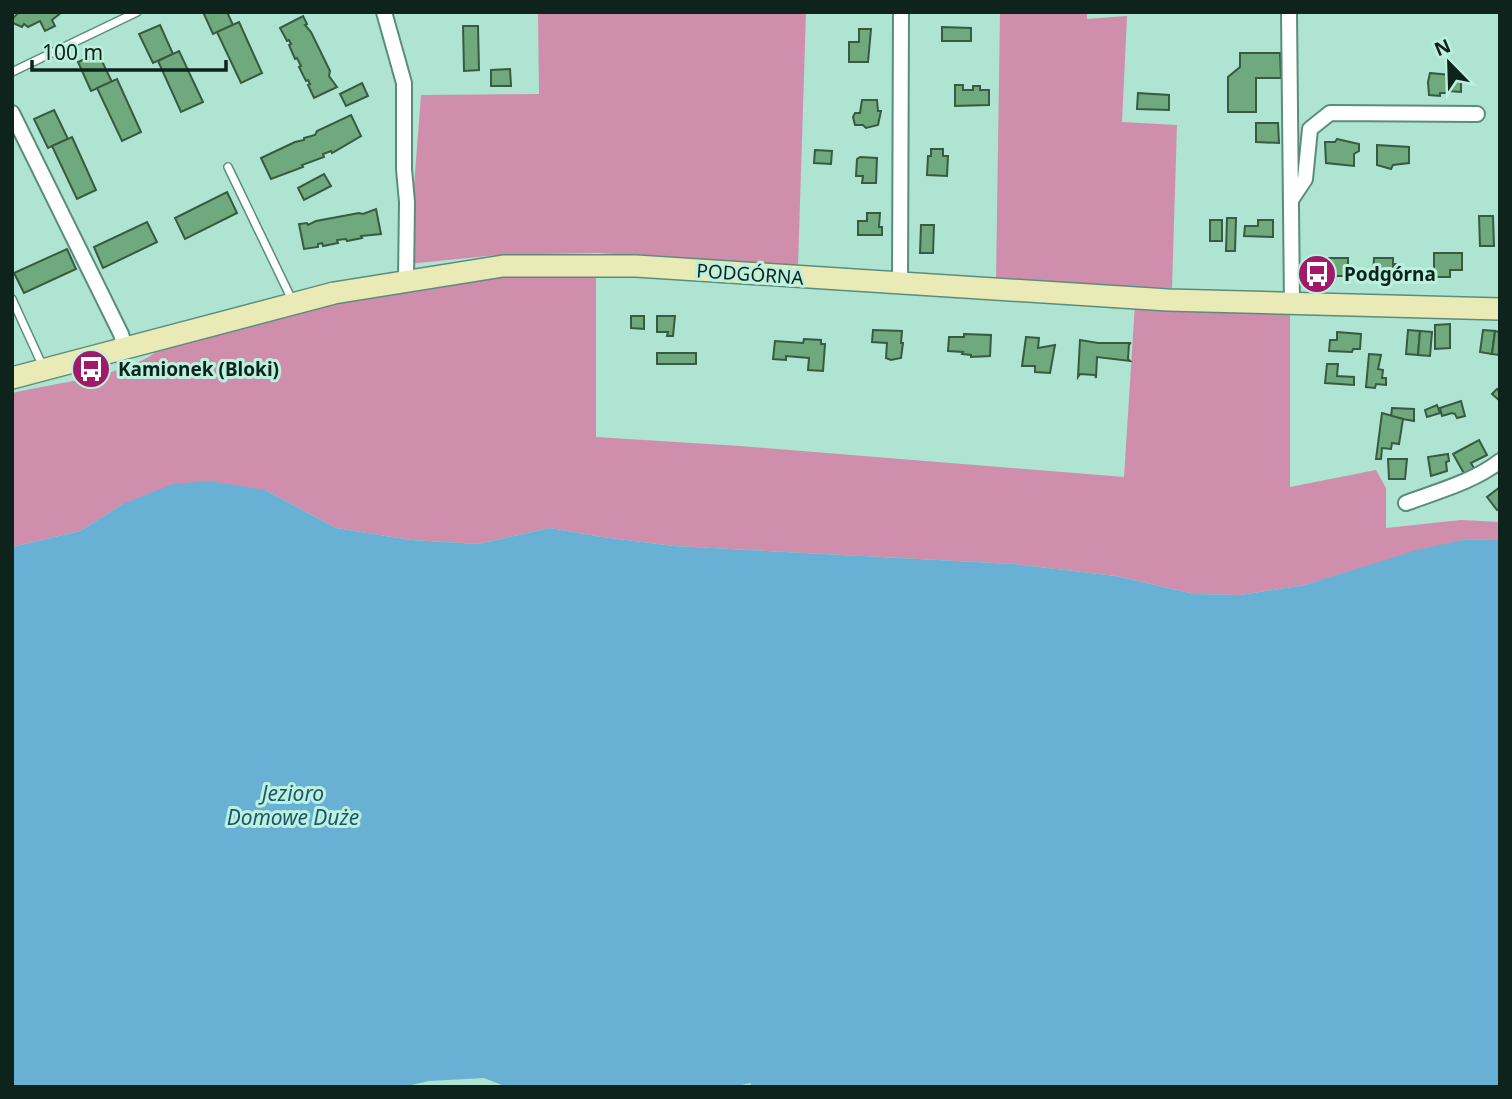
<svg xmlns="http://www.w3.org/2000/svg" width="1512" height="1099" font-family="'Noto Sans',sans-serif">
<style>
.green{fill:#cf8fac}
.water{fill:#69b1d4}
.building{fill:#6fa97d;stroke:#375b40;stroke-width:2}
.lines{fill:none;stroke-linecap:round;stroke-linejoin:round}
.lane-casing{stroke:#5a8d7c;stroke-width:10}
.street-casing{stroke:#5a8d7c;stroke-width:18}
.secondary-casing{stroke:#5a8d7c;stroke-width:24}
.lane{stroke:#fff;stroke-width:7}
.street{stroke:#fff;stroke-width:14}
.secondary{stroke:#e9eab5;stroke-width:21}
.labels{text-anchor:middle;stroke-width:6;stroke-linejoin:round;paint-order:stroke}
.street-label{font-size:19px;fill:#0d231c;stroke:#bbf1de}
.poi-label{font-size:19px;font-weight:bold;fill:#0d231c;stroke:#bbf1de;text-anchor:start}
.water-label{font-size:21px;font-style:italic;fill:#1d556e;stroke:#bbf1de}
</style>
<rect width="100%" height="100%" fill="#aee4d1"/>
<!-- green -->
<g class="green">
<polygon points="538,12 806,12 798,266 597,253 498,255 408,264 421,95 539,94"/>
<polygon points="1000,12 1087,12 1087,19 1127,16 1122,122 1177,125 1172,288 996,282"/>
<path d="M 498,275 L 596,277 L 596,437 L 740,446 L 1124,477 L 1135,304 L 1290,312 L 1290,487 L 1376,470 L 1386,488 L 1386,528 L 1461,520 L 1500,522 L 1500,539 L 1463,540 L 1305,585 L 1240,595 L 1194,594 L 1116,576 L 1014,564 L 674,546 L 602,537 L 550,528 L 478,544 L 411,540 L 336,528 L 265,490 L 123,504 L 80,531 L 12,547 L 12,393 C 53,383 123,377 156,352 L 329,299 Z"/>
</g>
<!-- water -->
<polygon class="water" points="209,481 265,490 336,528 411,540 478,544 550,528 602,537 674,546 1014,564 1116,576 1194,594 1240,595 1305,585 1417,550 1463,540 1500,539 1500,1087 752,1087 750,1083 733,1087 507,1087 484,1078 429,1081 403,1087 12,1087 12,547 80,531 123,504 173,484"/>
<!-- building -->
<g class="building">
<polygon points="19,12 62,12 52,20 55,26 45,31 40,21 28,27 24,24 22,27 13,23 12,19"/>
<polygon points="203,12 227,12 233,25 213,34"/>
<polygon points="303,16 307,24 305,25 311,32 330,71 329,76 337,87 314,98 308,85 310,84 308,80 306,81 299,67 301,66 297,58 295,59 289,45 291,44 289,40 287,41 280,28"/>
<polygon points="239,22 262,73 241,83 217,32"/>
<polygon points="160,25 173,54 153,63 139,34"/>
<polygon points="463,26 478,26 479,70 464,71"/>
<polygon points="942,27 971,28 971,41 942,41"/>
<polygon points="859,29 871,29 868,62 849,62 849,42 859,42"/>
<polygon points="179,51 203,102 181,112 158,61"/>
<polygon points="98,53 112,82 91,91 78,62"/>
<polygon points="1240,53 1280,53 1281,78 1256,78 1256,112 1228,112 1228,77 1240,67"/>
<polygon points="510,69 511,86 491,86 491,70"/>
<polygon points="1430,73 1461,76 1461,92 1448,91 1448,93 1440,93 1440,96 1429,95 1428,82"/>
<polygon points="117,79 141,132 122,141 97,88"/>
<polygon points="362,83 368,96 346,106 340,94"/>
<polygon points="955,85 963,85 963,90 973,90 973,86 980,86 980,90 989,90 989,105 955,106"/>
<polygon points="1138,93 1169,95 1169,110 1137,109"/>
<polygon points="862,100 877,100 878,111 881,111 878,125 866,128 863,125 855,125 853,117 855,113 860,113"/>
<polygon points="54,110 68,139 48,148 34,119"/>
<polygon points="351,115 361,136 332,153 331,151 323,154 324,157 302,165 303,167 271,179 261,158 295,142 304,140 304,138 315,135 317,131"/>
<polygon points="1256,123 1278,123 1279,143 1256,142"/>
<polygon points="72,137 96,190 77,199 52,146"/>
<polygon points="1337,139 1359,144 1359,151 1354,154 1354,166 1326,163 1325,142 1335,142"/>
<polygon points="1377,145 1409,147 1409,163 1393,165 1391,169 1377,165"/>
<polygon points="931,149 943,149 943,156 948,156 947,176 927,175 928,156 931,156"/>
<polygon points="815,150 832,151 831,164 814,163"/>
<polygon points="860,157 877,158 876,183 862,183 863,176 856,176 857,159"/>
<polygon points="324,174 331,186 304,200 298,188"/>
<polygon points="227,192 237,213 185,239 175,218"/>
<polygon points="376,209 381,234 361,236 362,238 347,241 346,239 337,240 338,243 323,246 322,243 318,244 318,247 304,249 299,224 307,223 308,225 316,221 359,213 363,214"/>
<polygon points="867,213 880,213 879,227 882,227 882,235 858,235 858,221 867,221"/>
<polygon points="1479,216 1493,216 1494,246 1480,246"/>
<polygon points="1227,218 1236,218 1235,251 1226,251"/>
<rect x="1210" y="220" width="12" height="21"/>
<polygon points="1258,220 1273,220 1273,237 1244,236 1245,226 1258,226"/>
<polygon points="147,222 157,242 103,268 94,247"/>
<polygon points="921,225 934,225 933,253 920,253"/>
<polygon points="67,249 76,269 24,293 14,273"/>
<polygon points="1434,253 1462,253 1462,270 1450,270 1450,277 1434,277"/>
<polygon points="1327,258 1348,258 1348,276 1329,276"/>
<polygon points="1374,258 1393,258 1393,264 1397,264 1397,267 1393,266 1392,276 1373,276"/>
<polygon points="631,316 644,316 644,329 631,328"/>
<polygon points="657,316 675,316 673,336 667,336 668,332 657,332"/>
<polygon points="1450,324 1450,348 1435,349 1435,325"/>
<polygon points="873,330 902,331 901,343 903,343 901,358 891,360 886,358 887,343 872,342"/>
<polygon points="1408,330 1420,331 1418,355 1406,354"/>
<polygon points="1483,330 1495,331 1492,354 1480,352"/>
<polygon points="1420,331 1432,332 1430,356 1418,355"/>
<polygon points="1495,331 1500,332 1500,355 1492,354"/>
<polygon points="1337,332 1361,334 1360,349 1353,349 1352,352 1329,351 1330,340 1337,340"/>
<polygon points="964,334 991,335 990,356 971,357 971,355 962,354 963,352 948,351 949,337 964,337"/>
<polygon points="1026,337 1039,338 1038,348 1055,345 1050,373 1035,372 1035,366 1022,366"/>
<polygon points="804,339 821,340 821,344 825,344 823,371 808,370 809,358 786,356 786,360 773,359 775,341 803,343"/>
<polygon points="1080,340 1098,343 1131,343 1129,344 1128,359 1130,361 1097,357 1096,378 1095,375 1080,374 1078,377"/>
<rect x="657" y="353" width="39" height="11"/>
<polygon points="1369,354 1381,355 1378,369 1383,370 1382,378 1386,378 1386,385 1376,384 1375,388 1366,387"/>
<polygon points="1327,364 1338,364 1337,376 1354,377 1354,385 1325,383"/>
<polygon points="1497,389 1500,392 1500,401 1492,394"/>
<polygon points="1461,401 1465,416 1457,418 1455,414 1452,413 1442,416 1440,408"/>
<polygon points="1437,405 1440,413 1427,417 1425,410"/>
<polygon points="1392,408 1414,409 1414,421 1391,417"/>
<polygon points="1382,413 1403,419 1399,444 1392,443 1391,449 1382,448 1381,459 1376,459"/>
<polygon points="1479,440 1487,455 1471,463 1476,472 1466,477 1453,454"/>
<polygon points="1448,454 1449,461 1446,462 1447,471 1431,476 1428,457"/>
<polygon points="1388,459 1407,459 1405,479 1389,479"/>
<polygon points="1500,487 1500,508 1497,510 1487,497"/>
</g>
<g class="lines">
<defs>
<g id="lane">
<polyline points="12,72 137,12"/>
<polyline points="228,167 293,302"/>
<polyline points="12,299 44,369"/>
</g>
<g id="street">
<polyline points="384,12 404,83 404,169 407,202 406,280"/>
<polyline points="1289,12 1292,305"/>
<polyline points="12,113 121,334 125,348"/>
<polyline points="1291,200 1305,179 1310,129 1330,113 1477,114"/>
<polyline points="900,283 901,12"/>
<path d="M 1406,503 C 1438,491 1473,482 1500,461"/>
</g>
<polyline id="secondary" points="12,378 334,293 503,266 636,266 1168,300 1500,309"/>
</defs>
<!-- lane casing -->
<use href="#lane" class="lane-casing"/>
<!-- street casing -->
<use href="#street" class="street-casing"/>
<!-- secondary casing -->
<use href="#secondary" class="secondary-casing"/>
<!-- lane -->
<use href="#lane" class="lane"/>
<!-- street -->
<use href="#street" class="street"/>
<!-- secondary -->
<use href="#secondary" class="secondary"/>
</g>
<!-- icons -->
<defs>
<symbol id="bus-disc" viewBox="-11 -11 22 22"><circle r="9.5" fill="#a01a68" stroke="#bbf1de"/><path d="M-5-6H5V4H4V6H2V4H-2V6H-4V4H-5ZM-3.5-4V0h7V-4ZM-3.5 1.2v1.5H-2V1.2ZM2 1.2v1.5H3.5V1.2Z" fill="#fff"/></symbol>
</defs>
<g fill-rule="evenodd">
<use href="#bus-disc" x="1295" y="252" width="44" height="44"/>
<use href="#bus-disc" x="69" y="347" width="44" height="44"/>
</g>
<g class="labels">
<!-- street labels -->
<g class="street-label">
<text transform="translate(750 274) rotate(4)" y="7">PODGÓRNA</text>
</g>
<!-- poi labels -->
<g class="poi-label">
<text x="1344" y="281">Podgórna</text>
<text x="118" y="376">Kamionek (Bloki)</text>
</g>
<!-- water labels -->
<g class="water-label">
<text x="293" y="801">Jezioro<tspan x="293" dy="24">Domowe Duże</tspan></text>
</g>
</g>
<!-- border -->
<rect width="1512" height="1099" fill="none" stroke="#0d231c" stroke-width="28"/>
<!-- north arrow -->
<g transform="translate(1449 63) rotate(337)" stroke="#bbf1de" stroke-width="5" paint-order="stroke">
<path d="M0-5L12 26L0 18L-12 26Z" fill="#0d231c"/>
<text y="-10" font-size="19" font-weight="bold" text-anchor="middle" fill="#0d231c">N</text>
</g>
<!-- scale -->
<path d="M32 60v10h194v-10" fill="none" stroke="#0d231c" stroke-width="3.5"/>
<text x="42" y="60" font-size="21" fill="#0d231c" stroke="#bbf1de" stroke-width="5" paint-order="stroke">100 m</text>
</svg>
